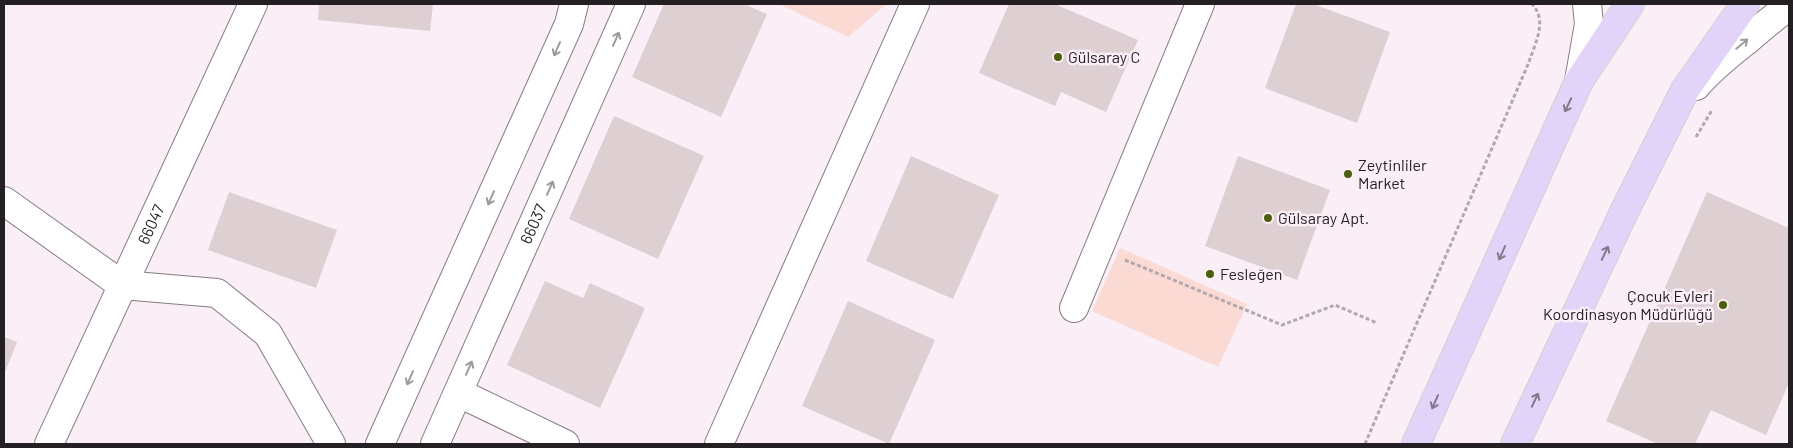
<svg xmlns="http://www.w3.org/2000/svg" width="1793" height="448" font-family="Barlow,sans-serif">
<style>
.green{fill:#fadad2}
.building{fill:#decfd2}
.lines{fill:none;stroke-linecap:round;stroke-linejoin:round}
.minor-casing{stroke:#867c84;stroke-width:30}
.tertiary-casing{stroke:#867c84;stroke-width:30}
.secondary-casing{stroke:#867c84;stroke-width:30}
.primary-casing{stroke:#d3d2d3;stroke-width:30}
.path{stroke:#b2a8af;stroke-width:3;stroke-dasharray:4 2.5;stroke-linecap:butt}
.minor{stroke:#fff;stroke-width:28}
.tertiary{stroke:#fff;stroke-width:28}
.secondary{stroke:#fff;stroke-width:28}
.primary{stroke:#e2d3f8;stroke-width:28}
.oneway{stroke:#9c9a9c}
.oneway2{stroke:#82798d}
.poi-dot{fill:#4a5f08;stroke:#faeef7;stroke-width:2}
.labels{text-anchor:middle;stroke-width:5;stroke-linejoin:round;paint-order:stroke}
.poi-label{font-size:16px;fill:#231f22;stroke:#faeef7;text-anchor:start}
.street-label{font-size:16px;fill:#231f22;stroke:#faeef7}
</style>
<rect width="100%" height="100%" fill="#faeef7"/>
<!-- green -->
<g class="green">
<polygon points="779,4 886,4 848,37"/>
<polygon points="1120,248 1247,304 1218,367 1092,311"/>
</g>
<!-- building -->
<g class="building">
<polygon points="319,4 433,4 430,31 318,20"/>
<polygon points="664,4 744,4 767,14 721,117 632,77"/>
<polygon points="1009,4 1055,4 1138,40 1106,112 1061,92 1055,106 979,73"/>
<polygon points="1296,4 1313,4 1390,32 1357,123 1265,88"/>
<polygon points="614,116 704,156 658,259 569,219"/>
<polygon points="911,156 999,195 953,299 866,261"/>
<polygon points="1238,156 1330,190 1297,280 1205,246"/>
<polygon points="229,192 337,230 316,288 208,250"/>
<polygon points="1707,192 1789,228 1789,383 1766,435 1711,410 1695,444 1658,444 1606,421"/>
<polygon points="545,281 583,298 590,283 645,308 600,408 507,365"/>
<polygon points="848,301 935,340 889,444 802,406"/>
<polygon points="4,337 17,342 4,375"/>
</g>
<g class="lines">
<defs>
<g id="minor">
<polyline points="4,201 122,285 217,293 268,334 331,444"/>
<polyline points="1074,308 1200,4"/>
<polyline points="459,393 565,444"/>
<path id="s1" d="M 49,444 L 253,4"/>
<polyline points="719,444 915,4"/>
</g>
<g id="tertiary">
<polyline points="380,444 569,24 574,4"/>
<path id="s2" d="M 435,444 L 631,4"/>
</g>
<g id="secondary">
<polyline points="1579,81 1589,24 1587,4"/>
<path d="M 1696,86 C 1711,69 1728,55 1746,41 C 1760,29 1774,17 1789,6"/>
</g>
<g id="primary">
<polyline points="1416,444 1579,81 1630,4"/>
<polyline points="1515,444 1625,210 1685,90 1745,4"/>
</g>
</defs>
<!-- minor casing -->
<use href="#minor" class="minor-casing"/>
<!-- tertiary casing -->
<use href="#tertiary" class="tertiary-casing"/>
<!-- secondary casing -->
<use href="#secondary" class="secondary-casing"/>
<!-- primary casing -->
<use href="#primary" class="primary-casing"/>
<!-- path -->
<g class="path">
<polyline points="1696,137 1712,110"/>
<polyline points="1125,260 1282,325 1335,305 1377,323"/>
<path d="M 1365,444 L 1529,62 C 1535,43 1548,21 1532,4"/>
</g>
<!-- minor -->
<use href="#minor" class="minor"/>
<!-- tertiary -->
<use href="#tertiary" class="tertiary"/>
<!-- secondary -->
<use href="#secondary" class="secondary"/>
<!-- primary -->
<use href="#primary" class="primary"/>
</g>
<!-- one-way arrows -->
<defs><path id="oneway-shaft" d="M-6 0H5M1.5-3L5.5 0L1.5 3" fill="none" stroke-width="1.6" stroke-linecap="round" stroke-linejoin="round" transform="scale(1.25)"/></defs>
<g class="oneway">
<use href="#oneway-shaft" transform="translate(616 39) rotate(-66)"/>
<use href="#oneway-shaft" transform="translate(1742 44) rotate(-40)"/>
<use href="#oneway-shaft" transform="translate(557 49) rotate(114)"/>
<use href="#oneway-shaft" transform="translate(550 188) rotate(-66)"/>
<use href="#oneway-shaft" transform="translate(491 198) rotate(114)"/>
<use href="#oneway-shaft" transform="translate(469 368) rotate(-66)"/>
<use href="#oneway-shaft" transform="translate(410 378) rotate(114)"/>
</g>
<g class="oneway2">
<use href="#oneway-shaft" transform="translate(1568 105) rotate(115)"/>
<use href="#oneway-shaft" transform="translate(1502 253) rotate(114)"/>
<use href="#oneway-shaft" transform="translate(1605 253) rotate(-65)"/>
<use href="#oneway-shaft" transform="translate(1535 400) rotate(-65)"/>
<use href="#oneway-shaft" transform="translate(1435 402) rotate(114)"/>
</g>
<!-- markers -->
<g class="poi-dot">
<circle cx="1058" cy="57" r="5"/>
<circle cx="1348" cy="174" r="5"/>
<circle cx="1268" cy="218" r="5"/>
<circle cx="1210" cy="274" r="5"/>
<circle cx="1723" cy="305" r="5"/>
</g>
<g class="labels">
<!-- poi labels -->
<g class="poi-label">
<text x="1068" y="63">Gülsaray C</text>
<text x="1358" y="171">Zeytinliler<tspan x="1358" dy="18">Market</tspan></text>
<text x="1278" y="224">Gülsaray Apt.</text>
<text x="1220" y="280">Fesleğen</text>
<text x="1713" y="302" text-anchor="end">Çocuk Evleri<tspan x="1713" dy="18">Koordinasyon Müdürlüğü</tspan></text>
</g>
<!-- street labels -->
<g class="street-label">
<text dy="6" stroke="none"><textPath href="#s1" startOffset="242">66047</textPath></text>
<text dy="6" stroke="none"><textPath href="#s2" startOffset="241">66037</textPath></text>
</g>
</g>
<!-- border -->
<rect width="1793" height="448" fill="none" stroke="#231f22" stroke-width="10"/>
</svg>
